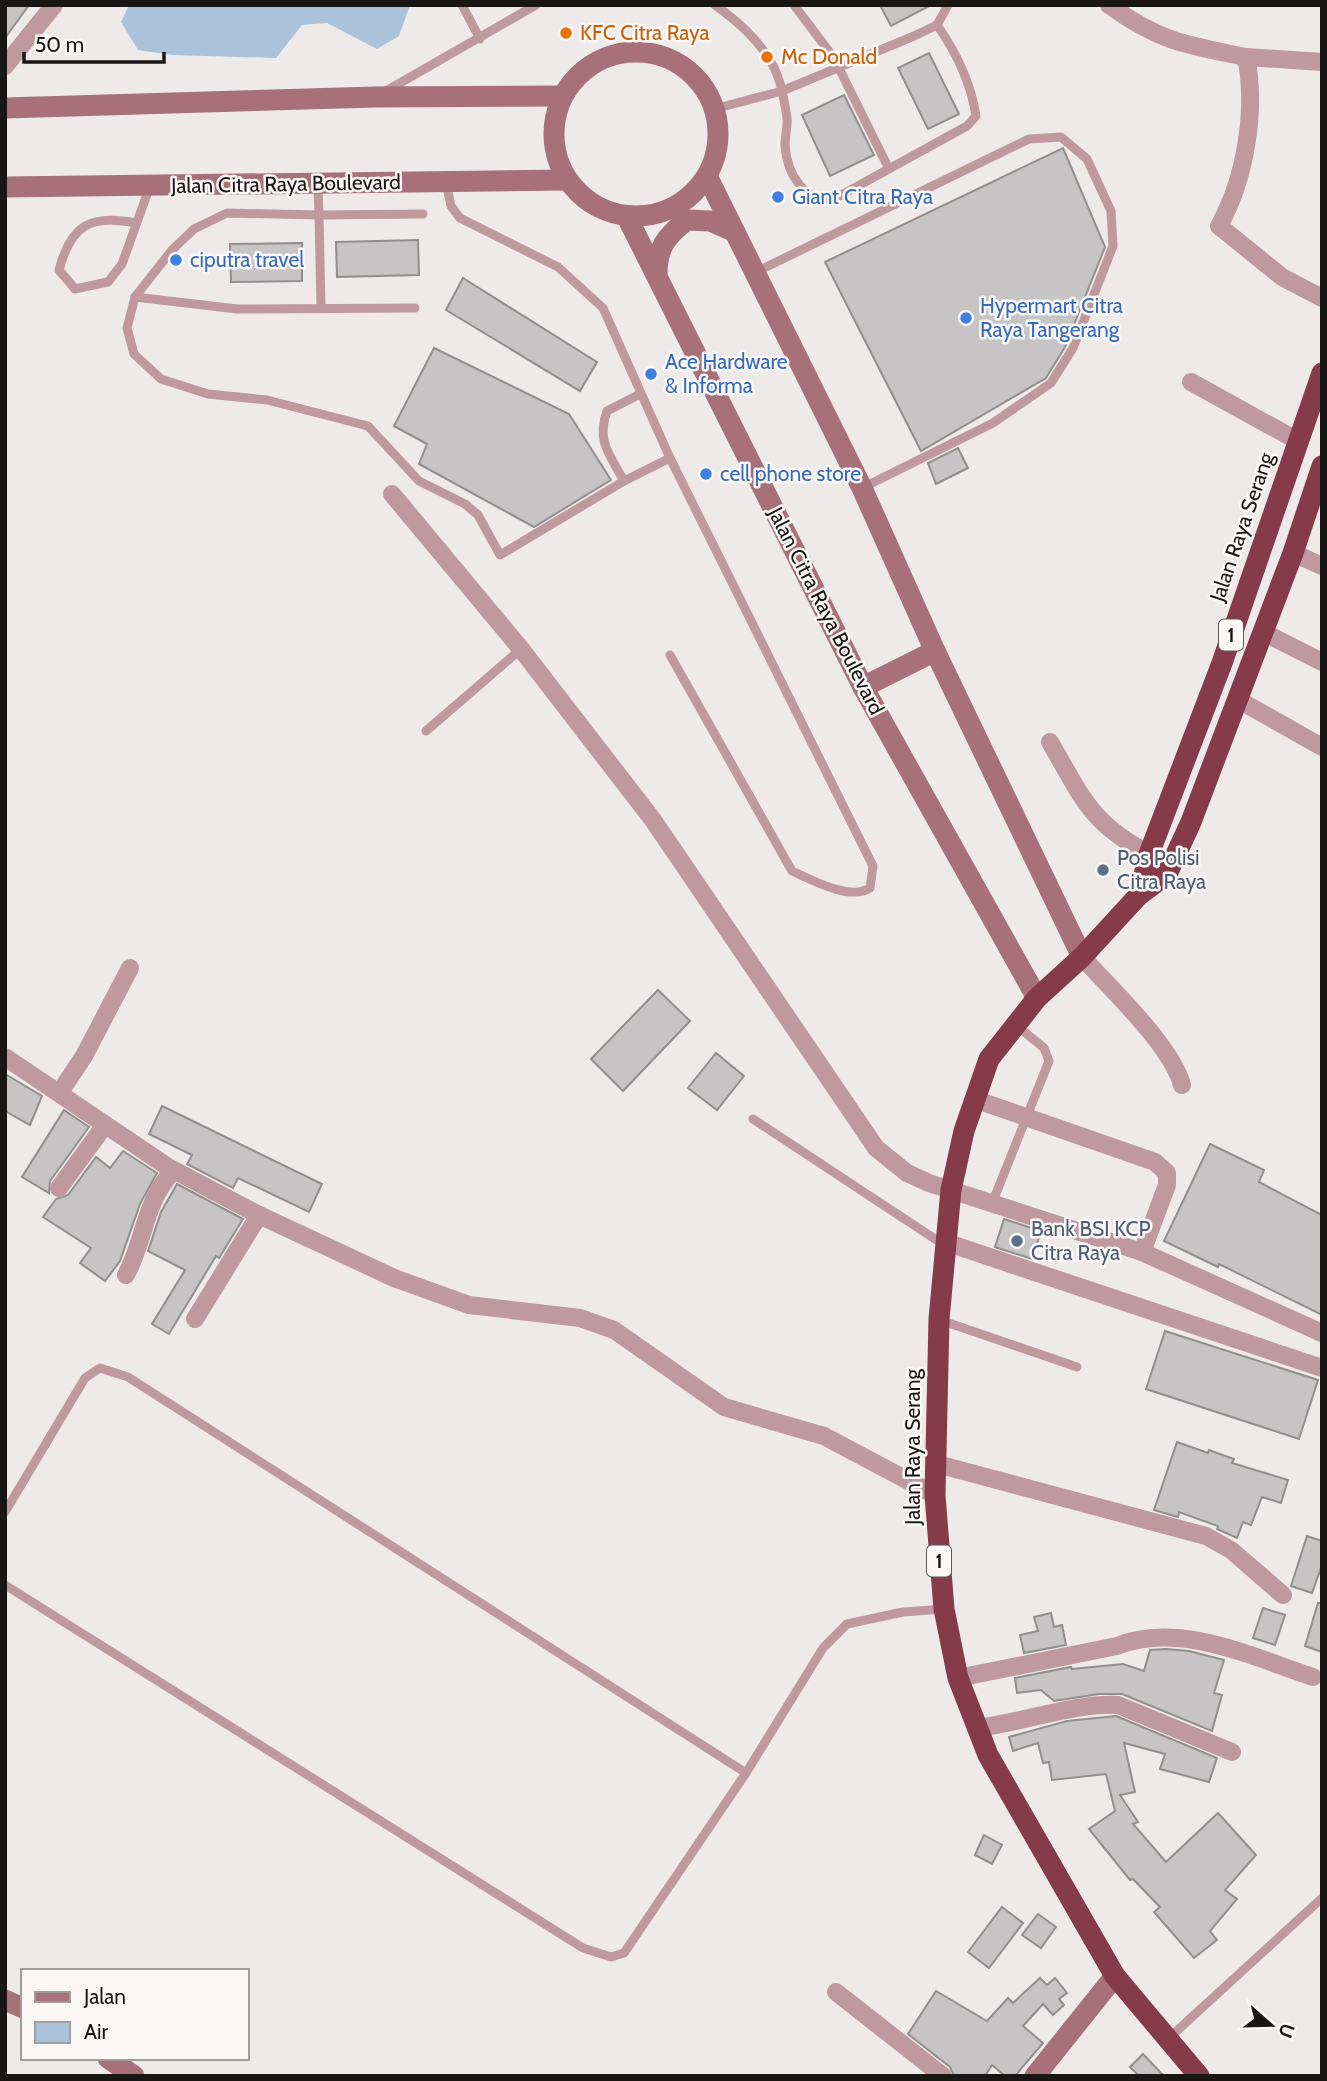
<svg xmlns="http://www.w3.org/2000/svg" width="1327" height="2081" font-family="Cabin,sans-serif">
<style>
.water{fill:#aac3da}
.building{fill:#c7c4c5;stroke:#908e8f;stroke-width:2}
.lines{fill:none;stroke-linecap:round;stroke-linejoin:round}
.lane{stroke:#c0999e;stroke-width:9}
.street{stroke:#c0999e;stroke-width:18}
.secondary{stroke:#a87179;stroke-width:21}
.highway{stroke:#853b49;stroke-width:21}
.food-dot{fill:#e8710a;stroke:#fbf7f6;stroke-width:2.5}
.shop-dot{fill:#3f7fe0;stroke:#fbf7f6;stroke-width:2.5}
.service-dot{fill:#5c6f8a;stroke:#fbf7f6;stroke-width:2.5}
.labels{text-anchor:middle;stroke-width:5;stroke-linejoin:round;paint-order:stroke}
.shield{fill:#fbf7f6;stroke:#5c5a59;stroke-width:2}
.shield-label{font-size:19px;font-weight:bold;fill:#181716}
.food-label{font-size:21px;fill:#c56008;stroke:#fbf7f6;text-anchor:start}
.street-label{font-size:21px;fill:#181716;stroke:#fbf7f6}
.shop-label{font-size:21px;fill:#366cbe;stroke:#fbf7f6;text-anchor:start}
.service-label{font-size:21px;fill:#4e5e75;stroke:#fbf7f6;text-anchor:start}
</style>
<rect width="100%" height="100%" fill="#eeeae9"/>
<!-- water -->
<polygon class="water" points="129,5 410,5 399,36 377,49 327,23 302,25 276,58 172,55 138,50 121,22"/>
<!-- building -->
<g class="building">
<polygon points="5,5 29,5 5,38"/>
<polygon points="880,5 931,5 891,26"/>
<polygon points="929,53 959,114 928,129 898,68"/>
<polygon points="844,95 874,155 830,176 802,115"/>
<polygon points="1063,148 1105,247 1065,347 1046,378 921,451 825,262"/>
<polygon points="418,240 419,275 337,277 336,242"/>
<polygon points="302,243 302,281 231,282 230,244"/>
<polygon points="463,278 597,362 580,391 446,310"/>
<polygon points="434,348 569,414 611,480 534,527 419,464 427,444 394,426"/>
<polygon points="958,448 968,468 936,484 928,463"/>
<polygon points="658,990 690,1021 623,1091 591,1059"/>
<polygon points="716,1053 744,1076 717,1110 688,1088"/>
<polygon points="5,1074 42,1096 30,1125 5,1111"/>
<polygon points="162,1106 322,1184 309,1212 238,1178 233,1188 187,1164 192,1155 149,1134"/>
<polygon points="64,1110 89,1127 50,1181 49,1193 22,1177"/>
<polygon points="1210,1144 1264,1170 1259,1182 1322,1215 1322,1315 1219,1264 1218,1267 1164,1241"/>
<polygon points="123,1151 157,1173 140,1204 120,1261 105,1281 80,1263 91,1248 43,1217 56,1199 68,1195 96,1157 110,1168"/>
<polygon points="177,1184 243,1219 219,1258 216,1256 169,1334 152,1324 185,1270 148,1251 161,1212"/>
<polygon points="1004,1219 1041,1231 1032,1259 995,1247"/>
<polygon points="1165,1331 1318,1380 1299,1439 1146,1389"/>
<polygon points="1177,1442 1208,1453 1209,1450 1234,1459 1232,1463 1288,1480 1281,1503 1262,1497 1251,1525 1243,1522 1237,1538 1217,1529 1218,1526 1179,1512 1178,1517 1154,1510"/>
<polygon points="1307,1536 1322,1541 1322,1565 1312,1593 1291,1586"/>
<polygon points="1318,1603 1322,1603 1322,1652 1305,1646"/>
<polygon points="1263,1608 1285,1615 1275,1645 1253,1638"/>
<polygon points="1051,1613 1054,1627 1062,1625 1066,1645 1024,1653 1020,1635 1038,1631 1034,1617"/>
<polygon points="1166,1649 1189,1651 1224,1660 1214,1693 1222,1695 1212,1731 1122,1694 1099,1694 1054,1701 1041,1690 1017,1693 1015,1678 1071,1667 1072,1669 1123,1664 1144,1671 1150,1650"/>
<polygon points="1116,1716 1217,1758 1209,1782 1160,1769 1165,1754 1124,1743 1135,1792 1120,1795 1138,1822 1133,1824 1166,1862 1218,1813 1256,1855 1225,1890 1237,1899 1210,1931 1217,1940 1194,1958 1154,1912 1160,1907 1133,1879 1130,1880 1089,1829 1115,1811 1106,1774 1052,1780 1049,1762 1043,1763 1038,1743 1013,1751 1009,1737 1067,1721"/>
<polygon points="984,1835 1002,1845 992,1864 975,1855"/>
<polygon points="1002,1907 1023,1923 989,1968 968,1952"/>
<polygon points="1038,1914 1056,1927 1041,1948 1022,1935"/>
<polygon points="1040,1978 1047,1985 1055,1978 1067,1993 1059,1999 1064,2005 1053,2015 1043,2004 1023,2026 1043,2043 1015,2076 1005,2076 992,2065 985,2076 954,2076 950,2067 908,2034 936,1991 987,2021 1008,1998 1013,2003"/>
<polygon points="1143,2054 1164,2076 1139,2076 1130,2067"/>
</g>
<g class="lines">
<!-- lane -->
<g class="lane">
<polyline points="462,5 480,39"/>
<path d="M 715,5 C 737,21 757,38 771,62 C 781,79 784,99 787,118 C 788,127 785,136 785,145 C 787,174 805,205 836,198 L 967,126 L 976,116 C 971,83 956,52 937,25"/>
<polyline points="794,5 834,58 889,169"/>
<polyline points="386,91 536,5"/>
<polyline points="714,109 782,91 914,36 937,25 948,5"/>
<path d="M 446,182 L 451,206 L 460,218 L 558,267 L 603,308 L 670,458 L 873,866 L 870,888 C 850,901 812,880 792,871 L 670,655"/>
<polyline points="318,185 319,215 227,213 194,229 172,250 135,297 127,328 134,354 161,379 208,394 267,400 368,426 419,481 465,504 478,515 500,555 624,481 670,458"/>
<path d="M 136,223 C 90,214 71,225 59,270 L 75,289 L 108,282 L 122,264 L 150,186"/>
<polyline points="756,272 1029,139 1061,137 1087,159 1111,211 1113,246 1073,348 1051,383 993,423 862,488"/>
<polyline points="135,297 237,309 415,308"/>
<polyline points="321,308 319,215 423,214"/>
<path d="M 624,481 C 610,455 596,441 607,411 L 640,394"/>
<polyline points="426,731 521,649"/>
<polyline points="753,1119 944,1245"/>
<polyline points="993,1201 1049,1061 1044,1048 1016,1025"/>
<polyline points="940,1320 1077,1367"/>
<polyline points="5,1512 85,1378 100,1368 128,1377 746,1773"/>
<polyline points="5,1585 583,1948 611,1957 624,1953 746,1773 823,1648 847,1624 903,1612 944,1609"/>
<polyline points="1169,2038 1322,1898"/>
</g>
<!-- street -->
<g class="street">
<path d="M 1109,5 C 1160,42 1186,45 1246,57 C 1257,111 1245,179 1219,226 L 1282,277 L 1322,298"/>
<polyline points="1246,57 1322,62"/>
<polyline points="5,66 54,5"/>
<polyline points="1191,382 1298,441"/>
<polyline points="392,494 521,649 653,820 876,1148 907,1173 929,1183 1142,1252 1322,1333"/>
<polyline points="1293,553 1322,566"/>
<polyline points="1263,632 1322,662"/>
<polyline points="1237,699 1322,747"/>
<path d="M 1050,742 C 1082,797 1090,823 1149,854"/>
<path d="M 1082,957 C 1111,989 1171,1045 1182,1085"/>
<polyline points="5,1057 168,1167 259,1215 394,1278 469,1305 580,1318 614,1330 724,1407 824,1436 935,1495"/>
<polyline points="60,1092 84,1056 130,968"/>
<polyline points="974,1099 1155,1162 1167,1173 1167,1185 1142,1252"/>
<polyline points="59,1188 105,1125"/>
<polyline points="945,1242 1322,1368"/>
<path d="M 126,1275 C 145,1240 144,1202 173,1171"/>
<polyline points="195,1319 259,1215"/>
<polyline points="937,1464 1206,1536 1231,1550 1283,1595"/>
<path d="M 958,1678 L 1117,1646 C 1180,1621 1252,1657 1313,1677"/>
<path d="M 976,1728 C 1023,1723 1071,1703 1118,1705 L 1232,1752"/>
<polyline points="836,1992 943,2076"/>
</g>
<!-- secondary -->
<g class="secondary">
<circle cx="636" cy="134" r="82"/>
<polyline points="5,108 375,97 562,96"/>
<polyline points="707,176 862,488 935,651 1082,957"/>
<polyline points="5,187 566,180"/>
<polyline points="627,217 863,687 1037,998"/>
<path d="M 657,274 C 657,248 666,236 687,220 L 710,221 L 735,232"/>
<polyline points="863,687 935,651"/>
<polyline points="5,2000 23,2008"/>
<polyline points="108,2058 134,2076"/>
<polyline points="1035,2076 1115,1976"/>
</g>
<!-- highway -->
<g class="highway">
<polyline points="1139,895 1149,854 1222,663 1322,373"/>
<polyline points="1199,2076 1115,1976 988,1755 958,1678 944,1609 935,1495 939,1319 951,1190 964,1131 989,1059 1037,998 1082,957 1139,895 1167,874 1191,822 1293,553 1322,466"/>
</g>
</g>
<!-- markers -->
<g class="food-dot">
<circle cx="566" cy="33" r="7"/>
<circle cx="767" cy="57" r="7"/>
</g>
<g class="shop-dot">
<circle cx="778" cy="197" r="7"/>
<circle cx="176" cy="260" r="7"/>
<circle cx="966" cy="318" r="7"/>
<circle cx="651" cy="374" r="7"/>
<circle cx="706" cy="474" r="7"/>
</g>
<g class="service-dot">
<circle cx="1103" cy="870" r="7"/>
<circle cx="1017" cy="1241" r="7"/>
</g>
<g class="labels">
<!-- shield labels -->
<g class="shield">
<rect x="1219" y="619.5" width="24" height="31" rx="5"/>
<rect x="927" y="1545.5" width="24" height="31" rx="5"/>
</g>
<g class="shield-label">
<text x="1231" y="642">1</text>
<text x="939" y="1568">1</text>
</g>
<!-- food labels -->
<g class="food-label">
<text x="580" y="40">KFC Citra Raya</text>
<text x="781" y="64">Mc Donald</text>
</g>
<!-- street labels -->
<g class="street-label">
<text transform="translate(286 184) rotate(-1)" y="7">Jalan Citra Raya Boulevard</text>
<text transform="translate(1242 527) rotate(-71)" y="7">Jalan Raya Serang</text>
<text transform="translate(826 611) rotate(63)" y="7">Jalan Citra Raya Boulevard</text>
<text transform="translate(913 1447) rotate(-90)" y="7">Jalan Raya Serang</text>
</g>
<!-- shop labels -->
<g class="shop-label">
<text x="792" y="204">Giant Citra Raya</text>
<text x="190" y="267">ciputra travel</text>
<text x="980" y="313">Hypermart Citra<tspan x="980" dy="24">Raya Tangerang</tspan></text>
<text x="665" y="369">Ace Hardware<tspan x="665" dy="24">&amp; Informa</tspan></text>
<text x="720" y="481">cell phone store</text>
</g>
<!-- service labels -->
<g class="service-label">
<text x="1117" y="865">Pos Polisi<tspan x="1117" dy="24">Citra Raya</tspan></text>
<text x="1031" y="1236">Bank BSI KCP<tspan x="1031" dy="24">Citra Raya</tspan></text>
</g>
</g>
<!-- border -->
<rect width="1327" height="2081" fill="none" stroke="#181716" stroke-width="14"/>
<!-- legend -->
<rect x="21" y="1969" width="228" height="91" fill="#fbf7f6" stroke="#a09d9c" stroke-width="2"/>
<rect x="35" y="1992" width="35" height="10" fill="#a87179" stroke="#a09d9c" stroke-width="2"/>
<text x="84" y="2004" font-size="21" fill="#181716">Jalan</text>
<rect x="35" y="2022" width="35" height="21" fill="#aac3da" stroke="#a09d9c" stroke-width="2"/>
<text x="84" y="2039" font-size="21" fill="#181716">Air</text>
<!-- north arrow -->
<g transform="translate(1271 2025) rotate(110)" stroke="#fbf7f6" stroke-width="5" paint-order="stroke">
<path d="M0-5L12 26L0 18L-12 26Z" fill="#181716"/>
<text y="-10" font-size="19" font-weight="bold" text-anchor="middle" fill="#181716">U</text>
</g>
<!-- scale -->
<path d="M24 52v10h140v-10" fill="none" stroke="#181716" stroke-width="3.5"/>
<text x="35" y="52" font-size="21" fill="#181716" stroke="#fbf7f6" stroke-width="5" paint-order="stroke">50 m</text>
</svg>
